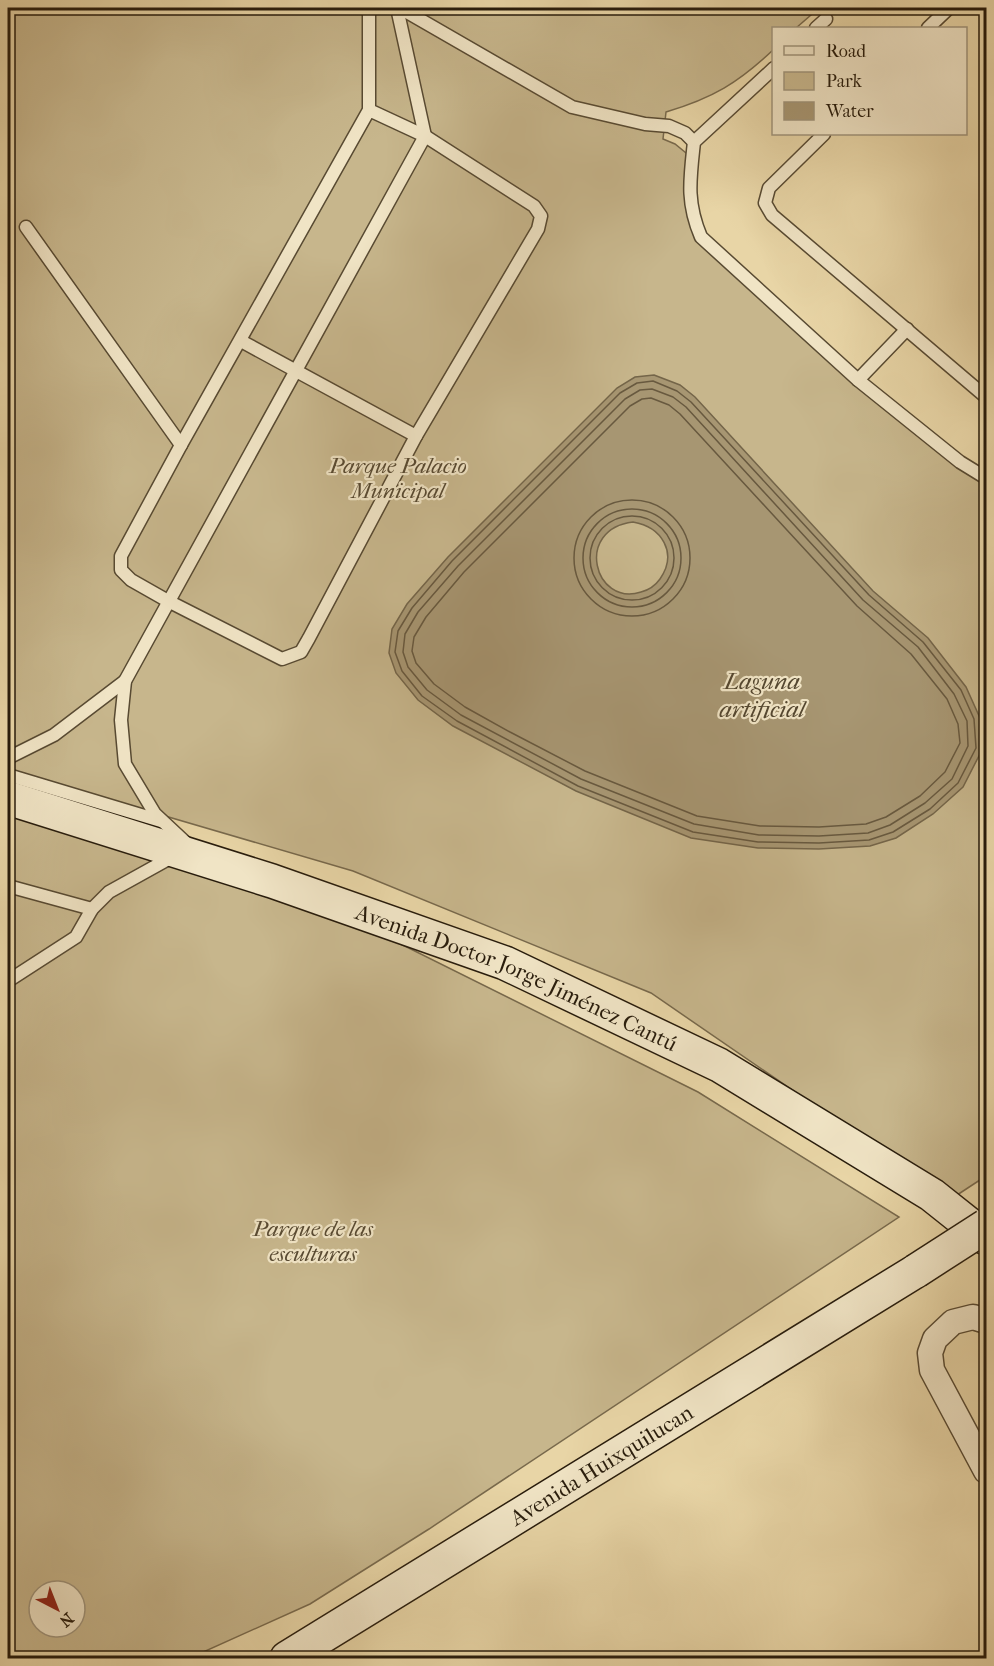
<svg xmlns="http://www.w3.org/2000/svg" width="994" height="1666" font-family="'IM FELL French Canon',serif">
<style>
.green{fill:#c7b68c;stroke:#78694c;stroke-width:1.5;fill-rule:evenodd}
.water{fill:#a79672;stroke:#746549;stroke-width:1.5;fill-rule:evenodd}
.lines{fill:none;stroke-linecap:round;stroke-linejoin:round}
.shore{stroke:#68593f;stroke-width:1.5}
.lane-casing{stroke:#584a32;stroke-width:15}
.street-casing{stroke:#584a32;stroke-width:27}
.secondary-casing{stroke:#281c0c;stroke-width:36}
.lane{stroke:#f0e4c5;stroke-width:12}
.street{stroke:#f0e4c5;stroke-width:24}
.secondary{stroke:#f0e4c5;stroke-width:33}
.secondary-bridge-casing{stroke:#281c0c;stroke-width:36;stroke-linecap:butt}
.secondary-bridge{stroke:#f0e4c5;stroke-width:33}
.labels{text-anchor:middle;stroke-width:4.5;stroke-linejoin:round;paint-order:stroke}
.park-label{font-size:22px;font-style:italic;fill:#584a32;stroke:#f0e4c5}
.street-label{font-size:22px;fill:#281c0c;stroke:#f0e4c5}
.water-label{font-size:24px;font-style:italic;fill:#544730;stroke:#f0e4c5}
</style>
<rect width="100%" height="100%" fill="#e8d5a6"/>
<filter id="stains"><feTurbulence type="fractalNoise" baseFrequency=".00333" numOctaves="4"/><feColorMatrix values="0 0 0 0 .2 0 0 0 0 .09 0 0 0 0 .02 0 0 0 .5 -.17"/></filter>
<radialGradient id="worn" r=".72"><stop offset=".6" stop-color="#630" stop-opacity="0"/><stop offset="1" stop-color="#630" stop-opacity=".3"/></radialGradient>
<!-- green -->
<g class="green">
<path d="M 8,8 L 819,8 L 796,28 L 774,28 L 773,50 C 738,83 713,98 666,112 L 663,139 L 675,144 L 691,157 L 693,195 L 704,237 L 808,337 L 986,477 L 986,1176 L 951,1199 L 651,993 L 353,871 L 8,770 Z"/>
<path d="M 8,808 L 268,878 L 698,1092 L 899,1217 L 429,1529 L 310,1604 L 190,1658 L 8,1658 ZM 39,1591 L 75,1591 L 75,1627 L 39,1627 Z"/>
</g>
<!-- water -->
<path class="water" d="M 654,375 L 680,385 L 695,397 L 873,591 L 928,638 L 966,687 L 980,718 L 983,748 L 963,787 L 933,814 L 896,838 L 870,846 L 819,849 L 758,848 L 691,838 L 576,791 L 453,726 L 418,700 L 396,673 L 389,653 L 392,629 L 407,604 L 448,557 L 617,388 L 635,377 ZM 633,522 C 662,527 678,553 660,579 C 655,586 649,590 641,592 C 594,607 574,529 633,522 Z"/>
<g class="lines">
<!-- shore -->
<g class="shore">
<polygon points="653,381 677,391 691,402 869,595 923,642 961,690 974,719 976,748 958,783 930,809 893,832 869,840 819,843 758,842 693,832 578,786 457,721 422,696 402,671 395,652 398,631 412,608 452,561 620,393 637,383"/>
<polygon points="652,389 673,397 686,407 863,600 918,647 954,694 967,721 968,746 952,779 925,803 890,825 868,833 819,836 759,835 694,824 581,779 461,715 427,690 408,667 403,652 405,634 418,612 458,566 625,399 640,390"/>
<polygon points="651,398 669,405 680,414 857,606 911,654 947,699 958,724 960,743 945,772 920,796 886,817 866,824 819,827 760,826 697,816 585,771 510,732 465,707 434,684 416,663 412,651 414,637 426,617 464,572 630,406 642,399"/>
<circle cx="632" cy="558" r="58"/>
<circle cx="632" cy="558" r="49"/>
<circle cx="632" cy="558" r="42"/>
</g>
<defs>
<g id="lane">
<polyline points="400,8 572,107 645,124 669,126 685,133 694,142"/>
<polyline points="816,28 826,19"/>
<polyline points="928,28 949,8"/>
<path d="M 774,68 L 694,142 C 690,179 686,202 701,237 L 858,380 L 960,462 L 986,478"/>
<polyline points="369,110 425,136 534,206 541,216 538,229 416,436 309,638 301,652 282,659 168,601 131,580 121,570 121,556 181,445 369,110 369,8"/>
<polyline points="824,134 769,188 765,203 772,215 986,397"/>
<polyline points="26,227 181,445"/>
<polyline points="241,341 416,436"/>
<polyline points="858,380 907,329"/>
<polyline points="8,758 54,735 125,681"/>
<polyline points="8,775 161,821"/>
<polyline points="186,843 155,814 125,764 121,720 125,681 425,136 397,8"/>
<polyline points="8,886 92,909"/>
<polyline points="8,981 76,937 92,909 109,892 172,857"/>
</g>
<polyline id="street" points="986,1321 973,1317 953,1322 935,1339 930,1353 932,1370 986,1471"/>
<g id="secondary">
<path id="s1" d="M 8,798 L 272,881 L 505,963 L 719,1065 L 932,1195 L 986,1238"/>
<path id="s2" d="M 287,1658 L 916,1271"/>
</g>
</defs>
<!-- lane casing -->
<use href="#lane" class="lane-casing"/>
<!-- street casing -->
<use href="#street" class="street-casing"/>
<!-- secondary casing -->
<use href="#secondary" class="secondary-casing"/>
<!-- lane -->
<use href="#lane" class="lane"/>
<!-- street -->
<use href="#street" class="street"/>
<!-- secondary -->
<use href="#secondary" class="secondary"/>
<defs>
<polyline id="secondary-bridge" points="916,1271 986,1226"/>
</defs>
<!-- secondary-bridge casing -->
<use href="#secondary-bridge" class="secondary-bridge-casing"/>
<!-- secondary-bridge -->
<use href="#secondary-bridge" class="secondary-bridge"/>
</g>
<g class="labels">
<!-- park labels -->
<g class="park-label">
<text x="398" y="473">Parque Palacio<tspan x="398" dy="25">Municipal</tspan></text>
<text x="313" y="1236">Parque de las<tspan x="313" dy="25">esculturas</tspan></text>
</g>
<!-- street labels -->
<g class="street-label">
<text dy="8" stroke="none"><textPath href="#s1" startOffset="540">Avenida Doctor Jorge Jiménez Cantú</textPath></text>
<text dy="8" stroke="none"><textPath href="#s2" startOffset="369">Avenida Huixquilucan</textPath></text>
</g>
<!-- water labels -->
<g class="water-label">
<text x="762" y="689">Laguna<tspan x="762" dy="28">artificial</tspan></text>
</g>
</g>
<!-- margin -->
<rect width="994" height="1666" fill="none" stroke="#e8d5a6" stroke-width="30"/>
<rect x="9" y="9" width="976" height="1648" fill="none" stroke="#281c0c" stroke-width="3"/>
<rect x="15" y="15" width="964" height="1636" fill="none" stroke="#281c0c" stroke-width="1.5"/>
<!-- legend -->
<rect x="772" y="27" width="195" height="108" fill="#f0e4c5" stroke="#a0947b" stroke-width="1.5"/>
<rect x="784" y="46" width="30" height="9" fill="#f0e4c5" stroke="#a0947b" stroke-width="1.5"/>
<text x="826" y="57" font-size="18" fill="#281c0c">Road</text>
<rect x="784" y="72" width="30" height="18" fill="#c7b68c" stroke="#a0947b" stroke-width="1.5"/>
<text x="826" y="87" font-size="18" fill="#281c0c">Park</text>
<rect x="784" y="102" width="30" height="18" fill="#a79672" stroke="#a0947b" stroke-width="1.5"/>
<text x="826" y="117" font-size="18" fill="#281c0c">Water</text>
<!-- north arrow -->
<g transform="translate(57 1609) rotate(138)"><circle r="28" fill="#f0e4c5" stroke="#a0947b" stroke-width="1.5"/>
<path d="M0-4.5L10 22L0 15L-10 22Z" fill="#8f2418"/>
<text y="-9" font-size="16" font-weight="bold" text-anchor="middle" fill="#281c0c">N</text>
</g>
<rect width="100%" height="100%" filter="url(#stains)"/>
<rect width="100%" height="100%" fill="url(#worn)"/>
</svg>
